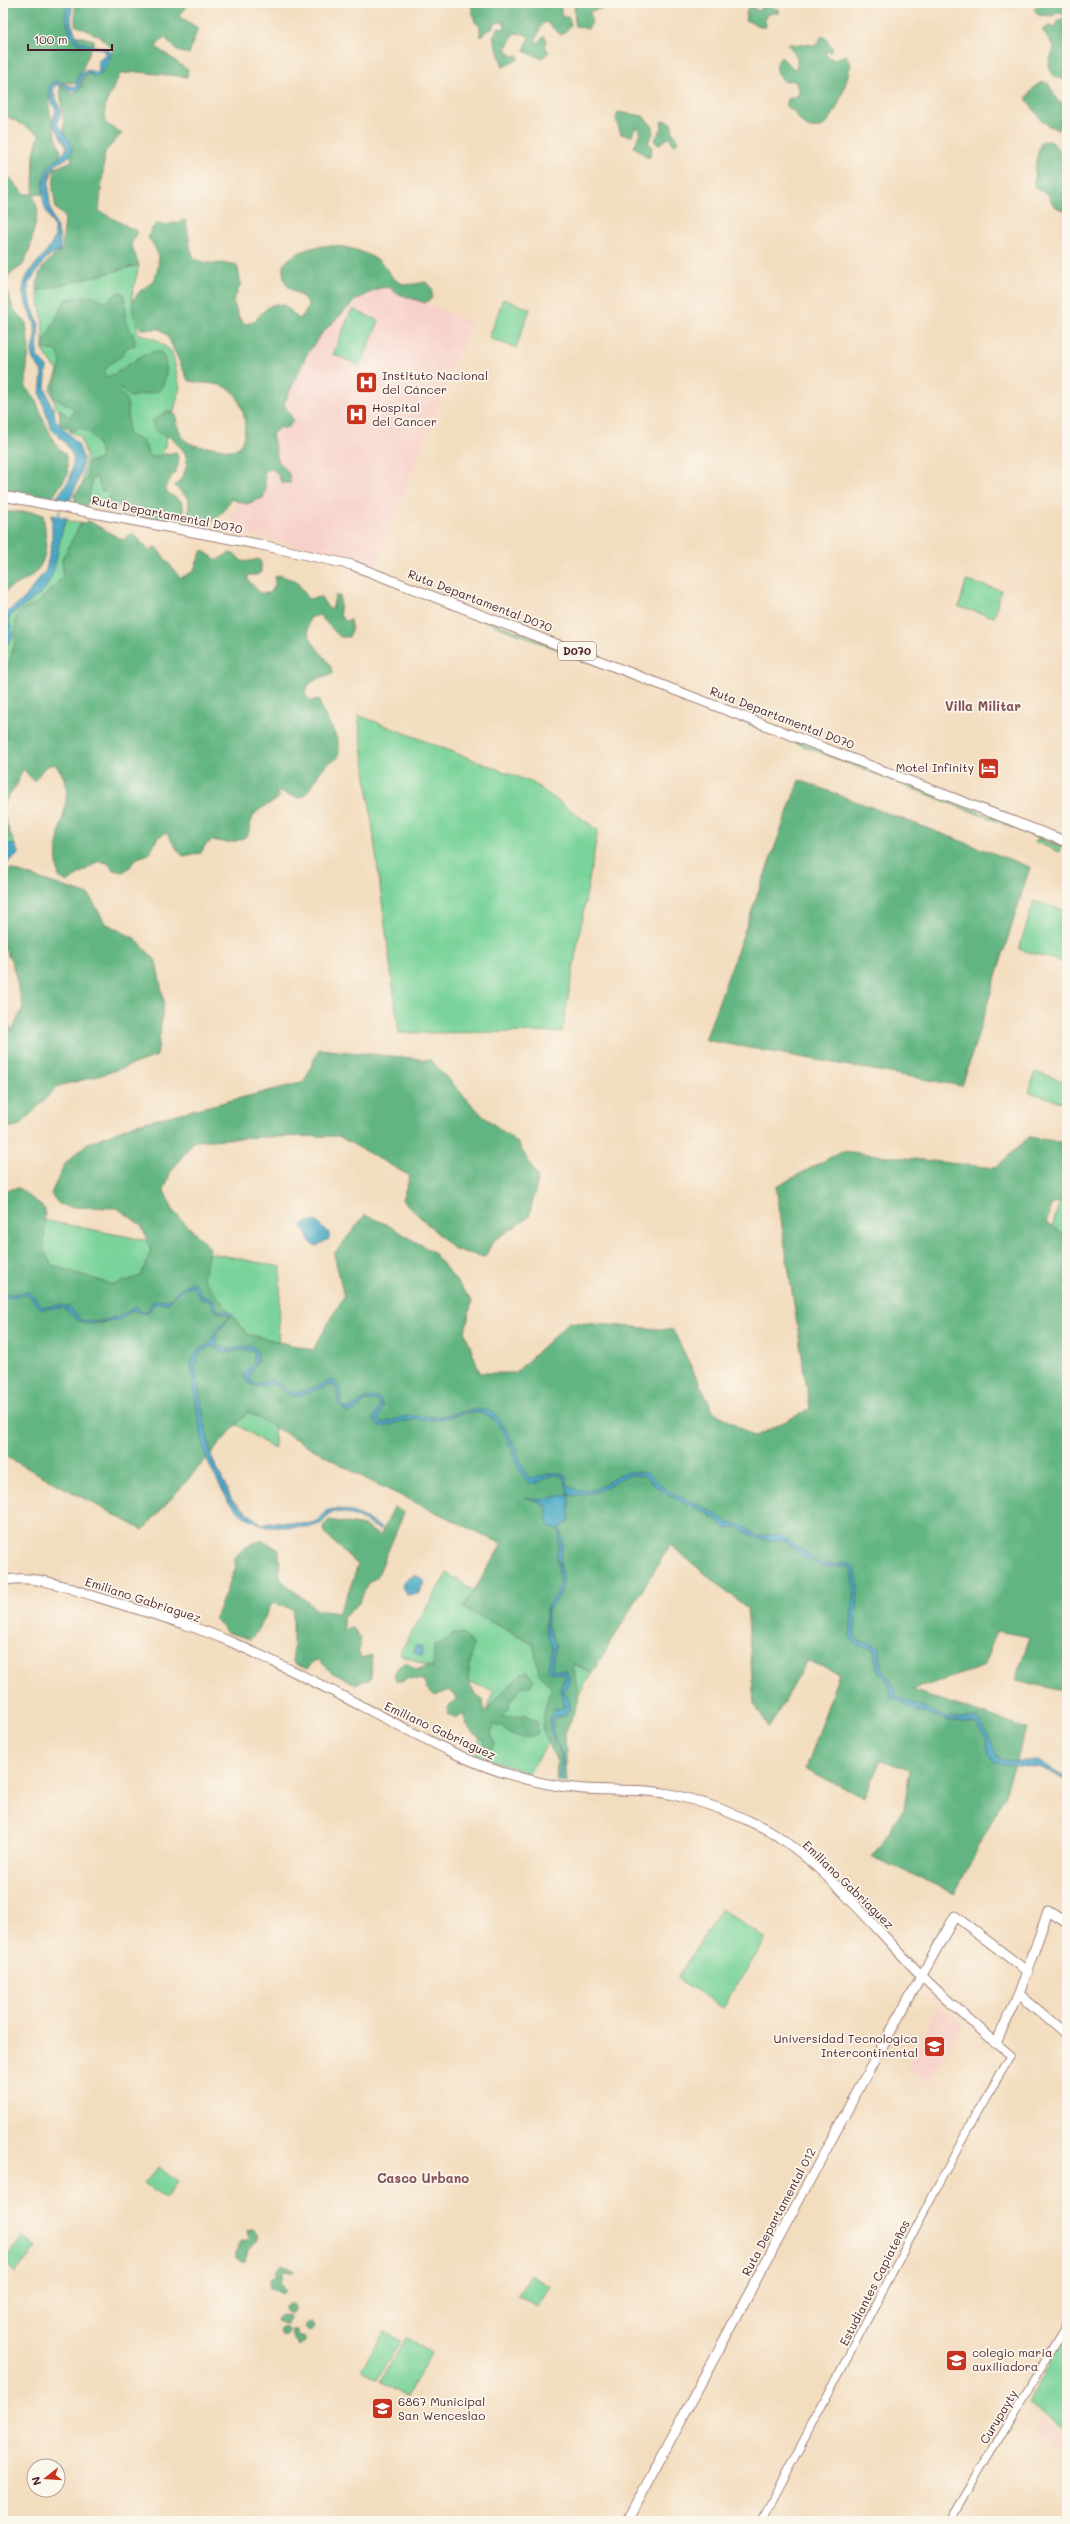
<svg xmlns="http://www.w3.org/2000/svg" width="1070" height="2524" font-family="Mali,sans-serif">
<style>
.built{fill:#f7d1c9}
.green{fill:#79d39a;stroke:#627962}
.forest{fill:#62b582;stroke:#566a56}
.water{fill:#47a8c6;stroke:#486478}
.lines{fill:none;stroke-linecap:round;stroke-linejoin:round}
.stream{stroke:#47a8c6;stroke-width:1.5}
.minor-casing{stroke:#9e7e75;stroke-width:9}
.major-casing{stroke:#9e7e75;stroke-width:11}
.minor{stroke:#fff;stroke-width:7}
.major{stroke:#fff;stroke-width:9}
.labels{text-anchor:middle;stroke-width:3.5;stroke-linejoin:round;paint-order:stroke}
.shield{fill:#fbf7ec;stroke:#7f6065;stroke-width:1}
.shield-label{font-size:11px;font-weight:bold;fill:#4a1f2b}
.poi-label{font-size:12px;fill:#4a1f2b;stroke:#fbf7ec;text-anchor:start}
.street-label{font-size:12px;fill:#4a1f2b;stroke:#fbf7ec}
.neighbourhood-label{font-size:13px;font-weight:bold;fill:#835158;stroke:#fbf7ec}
</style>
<rect width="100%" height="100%" fill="#fbf7ec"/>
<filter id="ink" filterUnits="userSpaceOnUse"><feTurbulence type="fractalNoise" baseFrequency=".025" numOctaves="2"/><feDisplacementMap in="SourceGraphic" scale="8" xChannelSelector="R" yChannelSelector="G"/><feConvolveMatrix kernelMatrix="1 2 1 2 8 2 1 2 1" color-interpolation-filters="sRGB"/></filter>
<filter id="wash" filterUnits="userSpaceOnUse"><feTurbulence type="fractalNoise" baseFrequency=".012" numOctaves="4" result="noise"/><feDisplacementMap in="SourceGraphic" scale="16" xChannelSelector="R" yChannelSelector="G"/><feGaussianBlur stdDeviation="0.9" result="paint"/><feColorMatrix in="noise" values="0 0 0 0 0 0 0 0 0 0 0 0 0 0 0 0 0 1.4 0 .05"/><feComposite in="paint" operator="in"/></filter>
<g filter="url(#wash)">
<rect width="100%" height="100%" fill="#f3ddbf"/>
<!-- built -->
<g class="built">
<polygon points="369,280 471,322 376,565 226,529 305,335"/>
<polygon points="937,2006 963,2022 930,2084 907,2069"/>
<polygon points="1041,2420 1067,2435 1067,2450 1035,2431"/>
</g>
<!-- green -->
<g class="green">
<polygon points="139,265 132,296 138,333 157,340 172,352 180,388 148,509 80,501 86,455 80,436 71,433 56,406 50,390 58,371 43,352 43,323 37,291"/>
<polygon points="503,299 530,309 516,348 489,338"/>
<polygon points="352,309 379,321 360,366 333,354"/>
<path d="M 67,518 L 69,521 L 81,522 L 77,556 L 3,775 L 3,650 C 16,632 13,637 8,619 C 14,609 37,601 46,587 C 59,565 56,540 67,518 Z"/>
<polygon points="966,581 1001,590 994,617 959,607"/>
<polygon points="457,608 1067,846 1067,849 456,610"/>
<polygon points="358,715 533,783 598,830 562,1032 399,1033"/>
<polygon points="3,812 3,816 15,845 3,842"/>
<polygon points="1037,839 1060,848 1059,852 1035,842"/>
<polygon points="1034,901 1067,911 1067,964 1019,949"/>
<polygon points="1035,1072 1067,1082 1064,1103 1029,1092"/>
<polygon points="1067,1178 1067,1300 1033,1290"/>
<polygon points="18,1215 281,1267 274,1449 147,1365 3,1216"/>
<polygon points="447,1573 474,1591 464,1608 592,1673 529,1773 475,1755 493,1691 399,1654"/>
<polygon points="721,1909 766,1939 723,2007 677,1978"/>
<polygon points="158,2166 178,2182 165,2199 144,2183"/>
<polygon points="23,2237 36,2248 15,2273 3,2260"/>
<polygon points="531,2275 550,2286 537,2307 518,2295"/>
<polygon points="384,2332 401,2341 377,2380 361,2370"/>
<polygon points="1063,2337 1067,2339 1067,2430 1028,2405"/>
<polygon points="406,2338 431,2353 407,2396 381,2381"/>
</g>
<!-- forest -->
<g class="forest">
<path d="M 3,3 L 70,3 L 67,11 L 75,35 L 94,40 L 77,83 L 52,82 C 44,105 54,129 61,152 L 43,194 L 33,195 L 38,211 L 30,248 L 23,265 L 9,275 L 5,283 L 13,309 L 26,322 L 29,349 L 25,386 L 36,400 L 42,417 L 56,445 L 66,455 L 68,474 L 52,498 L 3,489 L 3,170 L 24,194 L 33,194 L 34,154 L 39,134 L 3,114 Z"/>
<path d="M 81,3 L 190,3 L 179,16 L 198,28 L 189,54 L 179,52 L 164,37 L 156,47 L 188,70 L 187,77 L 138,72 L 120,74 L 105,105 L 105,123 L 122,133 L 105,152 L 99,211 L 138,232 L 131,244 L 139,265 L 37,291 C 37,269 45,263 62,250 L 65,217 L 56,209 L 53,189 L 55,168 L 72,161 L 64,130 L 60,85 L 73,95 L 81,87 L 85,74 L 100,74 L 113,50 L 101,37 L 75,25 L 75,7 Z"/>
<polygon points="477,3 560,3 562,17 569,17 571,26 561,35 546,22 542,24 535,41 539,42 544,36 547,40 545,46 549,52 542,58 525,52 524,50 529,38 525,34 514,33 506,48 512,56 519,55 519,59 503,67 493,37 497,28 505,29 504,22 495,23 492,29 486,31 482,37 480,36 480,27 475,22 471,6"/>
<polygon points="574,3 606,3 601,9 590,11 592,23 588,29 575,26"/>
<polygon points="749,3 760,3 752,8 760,11 763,3 772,3 773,8 778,9 779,13 771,13 764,18 766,24 765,28 745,20"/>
<polygon points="1040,3 1067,3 1067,16 1058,12 1053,16 1038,15 1034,9"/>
<path d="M 1064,18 L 1067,18 L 1067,79 C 1057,81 1048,73 1049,62 C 1050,57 1054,53 1054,47 L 1042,30 L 1049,26 L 1055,28 L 1057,21 Z"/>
<path d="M 822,36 L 826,38 L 833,49 L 831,52 L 825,51 L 827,57 L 834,59 L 846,55 L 851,64 C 846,80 835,134 811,128 C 801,126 799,117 793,111 C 791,109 788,109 786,106 L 788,99 L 799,95 L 796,82 L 791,80 L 785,82 C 777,76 773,65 781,57 L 794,69 L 797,68 L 797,57 L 788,44 L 816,45 Z"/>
<path d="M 1043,82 L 1048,83 L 1058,102 L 1067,103 L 1067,114 L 1062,118 L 1059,129 C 1044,129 1036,110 1027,101 L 1027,97 L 1035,86 Z"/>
<polygon points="618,112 643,116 653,127 653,134 648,142 652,148 649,158 634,147 640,133 638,128 634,129 632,136 621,134 616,119"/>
<polygon points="665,120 671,123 673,133 678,140 676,144 673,145 670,137 658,145 654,141 662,128 661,122"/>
<path d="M 1042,141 L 1051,141 L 1060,151 L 1067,152 L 1067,212 L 1054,206 L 1047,193 C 1043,192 1038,191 1035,188 C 1032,182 1038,145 1042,141 Z"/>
<path d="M 185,220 C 190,233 187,243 194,258 C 211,268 221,260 237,265 L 241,284 L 233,301 L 239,318 L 245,324 L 254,322 C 262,313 271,299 285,306 C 290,309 294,315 299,319 C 322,299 294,296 286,284 C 283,278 283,271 283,265 C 306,238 353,242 380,262 C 387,268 391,278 399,282 C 406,287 418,283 426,282 L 432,289 L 432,298 L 425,303 L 396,293 L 389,287 L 380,288 L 356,300 L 323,332 L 307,354 L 284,404 L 293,420 L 288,428 L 279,428 L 272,434 L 278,460 L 289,474 L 291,483 L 282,483 L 278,475 L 271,468 L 264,472 L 266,489 L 263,498 L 246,504 L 231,499 C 220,519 213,526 188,519 L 189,499 L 175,486 C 187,472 193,458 178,445 C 176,443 174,439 172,438 C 160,431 157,439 152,421 L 168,411 L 176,415 C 179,440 187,447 211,447 C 217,447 224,450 230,450 C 247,450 246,424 243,412 C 240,405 238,395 232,391 C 218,380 203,386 188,380 L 167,335 L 160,329 L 141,329 C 133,319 128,303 139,292 C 143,288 150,285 153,280 C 162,266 159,249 148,238 L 151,229 L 158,223 L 167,225 Z"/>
<path d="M 118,292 L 123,293 C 128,302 124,312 126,321 C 128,332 136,333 135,345 L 126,348 L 121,357 L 109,364 L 104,372 L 107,377 C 126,371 142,348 161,352 C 169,364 167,381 159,391 L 130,397 L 120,388 L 118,391 L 125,397 L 128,406 L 128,434 L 144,441 L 148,454 L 152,457 L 176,452 C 184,469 170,475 165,488 C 172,503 190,493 181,521 L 167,523 L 161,516 L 159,520 C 146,522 137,515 125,513 L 122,502 L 115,509 L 107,506 L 107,499 L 115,483 L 112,482 L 107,490 L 102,491 L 96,476 L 92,481 L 87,506 L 77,506 L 74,495 L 87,479 L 88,462 L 100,459 C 101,445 94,433 81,428 L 72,431 L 60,424 L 60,409 L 70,418 L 74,408 L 54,398 C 49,380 68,370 57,351 L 44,349 L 43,344 L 66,299 L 93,296 L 106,302 Z"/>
<path d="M 3,512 L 35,512 L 43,515 C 47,541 51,566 24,581 C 16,585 9,587 3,594 Z"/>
<path d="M 89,521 L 123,540 L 131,534 L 135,535 L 150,552 L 152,548 L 156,547 L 180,578 L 193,572 L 202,550 L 217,560 L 229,553 C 245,556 234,566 258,559 L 261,562 L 261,572 L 257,575 L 248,575 L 248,580 L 260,593 L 269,593 L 275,585 L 275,577 L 279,575 L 296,581 L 309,599 L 321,597 L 328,608 L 332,610 L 335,596 L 340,596 L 340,615 L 345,621 L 350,620 L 352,629 L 349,637 L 340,637 L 319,615 L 310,618 C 300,643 329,652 333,674 C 319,678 309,679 305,694 L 310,701 L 319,699 C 322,721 344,735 338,758 C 313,769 320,784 300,798 L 274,791 L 280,796 C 274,804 267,804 259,810 C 251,815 250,827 248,835 C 236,843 227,844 213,840 L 205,845 L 201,853 L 183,856 C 175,849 173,841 166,833 L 158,837 L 149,854 L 135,859 L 130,867 L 123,872 L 113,870 L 108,863 L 99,861 L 67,882 L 59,877 C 57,864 55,853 58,840 C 62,814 77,785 54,764 L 45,767 L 34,781 L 23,769 C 19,775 19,783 15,787 C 9,795 5,799 3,809 L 3,745 L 7,737 L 3,716 L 3,683 L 15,643 L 16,617 L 22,610 L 39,602 L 63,576 L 62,559 L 80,525 Z"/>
<polygon points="799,780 1030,867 962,1086 705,1040"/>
<polygon points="3,812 9,830 8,840 3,839"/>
<polygon points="10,869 89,895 105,923 136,939 156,961 164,1002 157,1056 99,1076 58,1086 20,1125 3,1129 3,1011 12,1031 23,1007 12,962 3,947 3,891"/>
<polygon points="319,1049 430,1060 483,1116 517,1142 538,1178 529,1217 493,1241 485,1257 455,1250 402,1200 410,1176 338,1136 259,1137 194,1141 170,1173 164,1191 174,1212 210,1248 203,1278 247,1334 313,1350 344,1296 334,1254 365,1215 386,1224 433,1252 472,1301 465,1332 480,1373 515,1373 569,1322 673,1330 713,1411 754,1437 810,1409 776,1187 842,1151 995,1168 1029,1137 1067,1143 1067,1201 1053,1203 1046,1222 1067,1236 1067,1692 1015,1680 1030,1637 997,1631 983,1667 912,1690 1027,1729 1004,1797 955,1893 872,1857 904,1808 910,1770 881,1760 864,1797 806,1770 839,1673 807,1661 769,1728 754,1704 747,1608 670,1545 592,1673 573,1663 579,1701 565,1733 567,1783 556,1781 557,1762 543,1730 544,1711 551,1688 539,1673 533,1643 463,1608 502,1544 366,1479 248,1412 143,1530 3,1455 3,1190 19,1188 45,1209 44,1251 52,1265 113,1285 141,1276 151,1251 141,1225 117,1208 70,1207 59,1204 51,1194 64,1165 86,1144 133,1125 304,1082"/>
<path d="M 394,1507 L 404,1513 L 377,1577 L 368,1583 L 359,1603 L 343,1618 L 344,1630 L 353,1628 L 361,1639 L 358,1650 L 361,1658 L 372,1655 L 371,1679 L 355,1684 L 331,1672 L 319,1660 L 314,1661 L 307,1669 L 293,1663 L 293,1609 L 273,1603 C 264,1615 262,1630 250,1639 L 226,1632 L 215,1618 L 236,1567 L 234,1559 C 242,1547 251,1544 263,1540 L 279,1550 L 280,1579 L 317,1610 L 338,1613 L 350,1588 L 358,1565 L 326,1535 L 323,1526 L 329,1520 L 365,1526 L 380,1536 Z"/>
<path d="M 453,1633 L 463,1634 L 473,1645 L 468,1679 L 475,1695 L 483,1700 L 484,1709 L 487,1712 L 496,1699 L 522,1674 L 527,1672 L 534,1679 L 531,1686 L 522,1686 L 510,1702 L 509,1709 L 500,1717 L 522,1716 L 525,1714 L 538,1723 L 537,1734 C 523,1741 510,1736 501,1725 L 495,1725 C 490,1732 490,1736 495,1743 L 492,1749 L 485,1747 L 484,1739 C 470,1734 466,1726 463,1713 L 456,1718 L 448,1714 L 447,1707 L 455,1701 L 456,1696 L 449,1690 L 434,1696 L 427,1689 L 423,1680 L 406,1678 L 404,1681 L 396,1681 L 394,1675 L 398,1667 L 406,1662 L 416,1670 L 427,1666 L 433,1668 L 434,1645 L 447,1641 Z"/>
<polygon points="249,2230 252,2230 257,2235 257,2241 248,2250 245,2261 242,2262 236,2259 235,2252 239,2250 237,2247 240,2242 249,2240 247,2231"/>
<polygon points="282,2264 292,2268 294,2272 285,2270 281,2272 283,2277 280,2282 286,2291 282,2294 270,2288 269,2280 276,2275 275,2271"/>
<circle cx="290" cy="2308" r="5"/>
<polygon points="282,2315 290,2316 288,2325 277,2321 278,2317"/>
<circle cx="310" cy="2326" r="4.5"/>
<circle cx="284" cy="2331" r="4.5"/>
<polygon points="291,2330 297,2330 297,2336 304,2338 304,2342 299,2346 292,2337"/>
</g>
<!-- water -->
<g class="water">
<path d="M 68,3 L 72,3 L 71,23 L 79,42 L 106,48 L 111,54 C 110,62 102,75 94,77 L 89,73 L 83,75 L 79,90 L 72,92 L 60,85 L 55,85 L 53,91 L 61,111 L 57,124 C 63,132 80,148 68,157 C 62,162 55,164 50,170 C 48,184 48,201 52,214 C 57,231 61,232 60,251 L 46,258 L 28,284 L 29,298 L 39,325 L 37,356 L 47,367 L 45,387 L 50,403 L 54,408 L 55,419 L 78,444 L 83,458 L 81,473 L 69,503 L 55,500 L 70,479 L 74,458 L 66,444 L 51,429 L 40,394 L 42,372 C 40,367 34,364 32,357 C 30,348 37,338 35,327 C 33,313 19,300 24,284 C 29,265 50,254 55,236 C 57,226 46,214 44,205 C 42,196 43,183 45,175 C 47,161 63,159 67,147 L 52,123 L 56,110 L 50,100 L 49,85 L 56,81 L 74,87 L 76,86 L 79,74 L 86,70 L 95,72 L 99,70 L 98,60 L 106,54 L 103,49 C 95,47 86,49 78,44 C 69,37 62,13 68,3 Z"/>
<path d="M 52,515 L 67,518 C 56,539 60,566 46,587 C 37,600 14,610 8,618 C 13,637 17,632 3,650 L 3,640 L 7,633 L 3,626 L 3,615 L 23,600 L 46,570 L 52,542 Z"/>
<polygon points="3,842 15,845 19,854 3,866 3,858 10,850 3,847"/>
<polygon points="311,1221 318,1222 322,1228 329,1232 329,1239 316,1246 311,1243 302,1227 304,1223"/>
<path d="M 189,1283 L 195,1283 L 202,1296 L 213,1300 L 218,1311 L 228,1311 L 232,1314 L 216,1335 L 216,1346 L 233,1349 L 250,1346 L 257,1350 L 258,1361 L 249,1376 L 251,1381 L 256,1384 L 271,1380 L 288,1391 L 297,1393 L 333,1380 C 344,1386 337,1401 345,1409 C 359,1409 364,1392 380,1399 L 383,1406 L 378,1420 L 382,1423 C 389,1422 395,1419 402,1417 C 413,1415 424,1417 436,1417 C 450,1416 479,1404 493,1413 C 499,1418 504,1427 508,1433 C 513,1441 524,1474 529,1477 C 538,1483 550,1466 566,1476 L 568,1486 L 580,1491 L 596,1489 L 621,1474 L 629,1472 L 647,1473 L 668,1491 L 713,1512 L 728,1523 L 741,1525 L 758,1536 L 779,1534 L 821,1564 L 850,1564 C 865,1576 854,1618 855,1637 C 861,1644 872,1642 880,1648 L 881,1666 L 891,1681 L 896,1696 L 946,1718 L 977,1718 L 990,1739 L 997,1756 C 1011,1763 1023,1758 1037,1761 C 1048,1764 1056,1774 1067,1778 L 1067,1781 L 1042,1768 L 995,1762 L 988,1755 L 984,1737 L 976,1723 L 948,1721 L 919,1712 L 890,1696 L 888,1682 L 877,1669 L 874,1649 L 858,1646 L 850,1637 L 854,1585 L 852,1570 L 848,1567 L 823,1567 L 803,1557 L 784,1541 L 758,1539 L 738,1528 L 725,1529 L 711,1515 L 667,1495 L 644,1476 L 632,1475 L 622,1478 L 597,1492 L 573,1496 L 569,1494 L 569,1521 L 559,1528 L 563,1539 L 560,1566 L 564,1579 L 560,1595 L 548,1610 L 547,1625 L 556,1645 L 551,1669 L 564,1670 L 570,1676 L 568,1686 L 562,1691 L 568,1697 L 570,1707 L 565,1716 L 555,1717 C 546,1731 561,1747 564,1760 C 565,1768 560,1774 565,1782 L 562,1782 C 557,1773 563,1765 561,1757 C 557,1739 541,1728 555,1709 L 565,1707 L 560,1689 L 566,1676 L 564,1674 L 551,1672 L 548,1669 L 552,1649 L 545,1625 L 547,1607 L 556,1595 L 560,1584 L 557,1556 L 560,1532 L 558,1529 L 549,1526 L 546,1505 L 525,1497 L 539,1500 L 569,1494 L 563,1477 C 545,1470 542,1487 529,1483 C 511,1466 513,1434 492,1418 C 475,1405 450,1419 432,1420 C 423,1421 414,1419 405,1421 C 395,1422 389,1428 379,1426 L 373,1419 L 380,1406 L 378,1401 L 366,1401 L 355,1411 L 347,1413 L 340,1406 L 334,1385 C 321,1385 303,1398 294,1396 C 285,1394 280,1387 271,1384 C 260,1387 254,1388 245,1380 L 243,1375 L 254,1364 L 254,1353 C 244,1345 226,1358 212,1346 L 201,1351 L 195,1369 L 211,1455 L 232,1500 L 262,1524 C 268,1524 272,1522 277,1522 C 297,1520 313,1532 326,1511 C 346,1504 365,1518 382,1528 L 380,1530 C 365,1522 348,1509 330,1513 L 322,1523 L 311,1527 L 266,1527 L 242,1515 L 229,1502 L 212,1471 L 204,1451 L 193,1384 L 191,1361 L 199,1349 L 211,1343 L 213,1335 L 229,1317 L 228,1314 L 216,1312 L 210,1301 L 201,1299 L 192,1285 L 181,1290 L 169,1303 L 154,1304 L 147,1314 L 132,1310 L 121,1319 L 91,1324 L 79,1321 L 64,1308 L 41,1309 L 28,1295 L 3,1298 L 3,1295 L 30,1292 L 43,1307 L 61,1305 L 69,1307 L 81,1320 L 99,1322 L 122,1315 L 136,1306 L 142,1312 L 146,1312 L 153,1301 L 171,1299 L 177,1291 Z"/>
<polygon points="415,1575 423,1579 424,1583 418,1594 407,1595 402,1587 404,1581"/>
<polygon points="415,1646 421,1646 423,1656 414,1653"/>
</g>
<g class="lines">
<!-- stream -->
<polyline class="stream" points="58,518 60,510"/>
</g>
</g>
<g filter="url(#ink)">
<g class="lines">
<defs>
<g id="minor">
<polyline points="761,2521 976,2114 1011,2056 996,2043"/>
<polyline points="950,2521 1067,2324"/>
</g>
<g id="major">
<polyline points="3,496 257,544 352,565 1067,842"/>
<path d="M 3,1581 C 33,1573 68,1588 97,1597 C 141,1611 188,1623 231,1642 C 307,1675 379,1717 454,1753 C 494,1772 539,1785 584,1789 C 614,1791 644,1788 674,1795 C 705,1802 736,1814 764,1828 C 820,1858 875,1929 921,1975 C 944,1999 971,2020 996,2043 L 1019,1994 L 1048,1911 L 1067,1923"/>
<polyline points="1019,1994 1067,2035"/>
<polyline points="627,2521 859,2088 955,1916 1028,1972"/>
</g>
</defs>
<!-- minor casing -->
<use href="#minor" class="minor-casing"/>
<!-- major casing -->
<use href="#major" class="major-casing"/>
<!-- minor -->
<use href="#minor" class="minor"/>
<!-- major -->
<use href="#major" class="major"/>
</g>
</g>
<!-- icons -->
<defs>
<symbol id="hospital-square" viewBox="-11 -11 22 22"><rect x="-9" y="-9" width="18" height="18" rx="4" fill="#c8321e" stroke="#fbf7ec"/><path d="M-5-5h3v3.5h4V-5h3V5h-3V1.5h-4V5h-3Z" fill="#fff"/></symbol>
<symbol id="hotel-square" viewBox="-11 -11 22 22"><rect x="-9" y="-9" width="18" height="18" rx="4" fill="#c8321e" stroke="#fbf7ec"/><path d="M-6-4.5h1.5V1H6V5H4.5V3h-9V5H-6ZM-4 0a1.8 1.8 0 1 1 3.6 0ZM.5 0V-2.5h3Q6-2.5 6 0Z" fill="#fff"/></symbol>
<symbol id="university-square" viewBox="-11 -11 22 22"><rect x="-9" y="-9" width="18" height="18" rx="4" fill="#c8321e" stroke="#fbf7ec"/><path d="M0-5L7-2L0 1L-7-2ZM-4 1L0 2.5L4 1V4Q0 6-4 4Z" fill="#fff"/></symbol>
<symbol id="school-square" viewBox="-11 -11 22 22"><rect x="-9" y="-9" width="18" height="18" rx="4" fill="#c8321e" stroke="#fbf7ec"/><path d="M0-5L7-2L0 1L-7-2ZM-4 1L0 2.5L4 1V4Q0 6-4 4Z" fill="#fff"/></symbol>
</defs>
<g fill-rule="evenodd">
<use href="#hospital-square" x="354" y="370" width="25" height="25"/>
<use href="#hospital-square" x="344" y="402" width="25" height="25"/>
<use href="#hotel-square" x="976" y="756" width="25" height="25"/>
<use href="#university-square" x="922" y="2034" width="25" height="25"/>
<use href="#school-square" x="944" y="2348" width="25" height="25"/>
<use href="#school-square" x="370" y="2396" width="25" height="25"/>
</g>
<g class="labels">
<!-- shield labels -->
<rect class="shield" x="558" y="642" width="38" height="18" rx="3"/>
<g class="shield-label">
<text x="577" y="655">D070</text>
</g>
<!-- poi labels -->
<g class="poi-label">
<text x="382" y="380">Instituto Nacional<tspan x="382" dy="14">del Cáncer</tspan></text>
<text x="372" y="412">Hospital<tspan x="372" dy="14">del Cancer</tspan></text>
<text x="974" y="772" text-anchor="end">Motel Infinity</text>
<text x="918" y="2043" text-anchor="end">Universidad Tecnologica<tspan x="918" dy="14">Intercontinental</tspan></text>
<text x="972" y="2357">colegio maria<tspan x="972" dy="14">auxiliadora</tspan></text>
<text x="398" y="2406">6867 Municipal<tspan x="398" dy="14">San Wenceslao</tspan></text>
</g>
<!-- street labels -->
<g class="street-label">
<text transform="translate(167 515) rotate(11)" y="4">Ruta Departamental D070</text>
<text transform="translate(480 601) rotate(21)" y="4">Ruta Departamental D070</text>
<text transform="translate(782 718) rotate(21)" y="4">Ruta Departamental D070</text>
<text transform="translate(143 1600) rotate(18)" y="4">Emiliano Gabriaguez</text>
<text transform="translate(440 1731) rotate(25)" y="4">Emiliano Gabriaguez</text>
<text transform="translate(848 1885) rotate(44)" y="4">Emiliano Gabriaguez</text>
<text transform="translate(779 2212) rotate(-62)" y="4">Ruta Departamental 012</text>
<text transform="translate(875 2283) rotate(-63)" y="4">Estudiantes Capiateños</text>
<text transform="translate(999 2417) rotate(-59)" y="4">Curupayty</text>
</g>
<!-- neighbourhood labels -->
<g class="neighbourhood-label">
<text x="983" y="711">Villa Militar</text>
<text x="423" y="2183">Casco Urbano</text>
</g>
</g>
<!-- margin -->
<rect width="1070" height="2524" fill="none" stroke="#fbf7ec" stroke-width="16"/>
<!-- north arrow -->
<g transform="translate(46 2478) rotate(253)"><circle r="19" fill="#fbf7ec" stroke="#b4a19f"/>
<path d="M0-3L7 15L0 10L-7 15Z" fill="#c8321e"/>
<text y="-6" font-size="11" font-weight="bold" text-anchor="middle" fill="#4a1f2b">N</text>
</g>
<!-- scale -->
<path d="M28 44v6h84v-6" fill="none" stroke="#4a1f2b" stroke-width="2"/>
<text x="34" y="44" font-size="12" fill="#4a1f2b" stroke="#fbf7ec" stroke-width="3" paint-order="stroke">100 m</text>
</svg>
